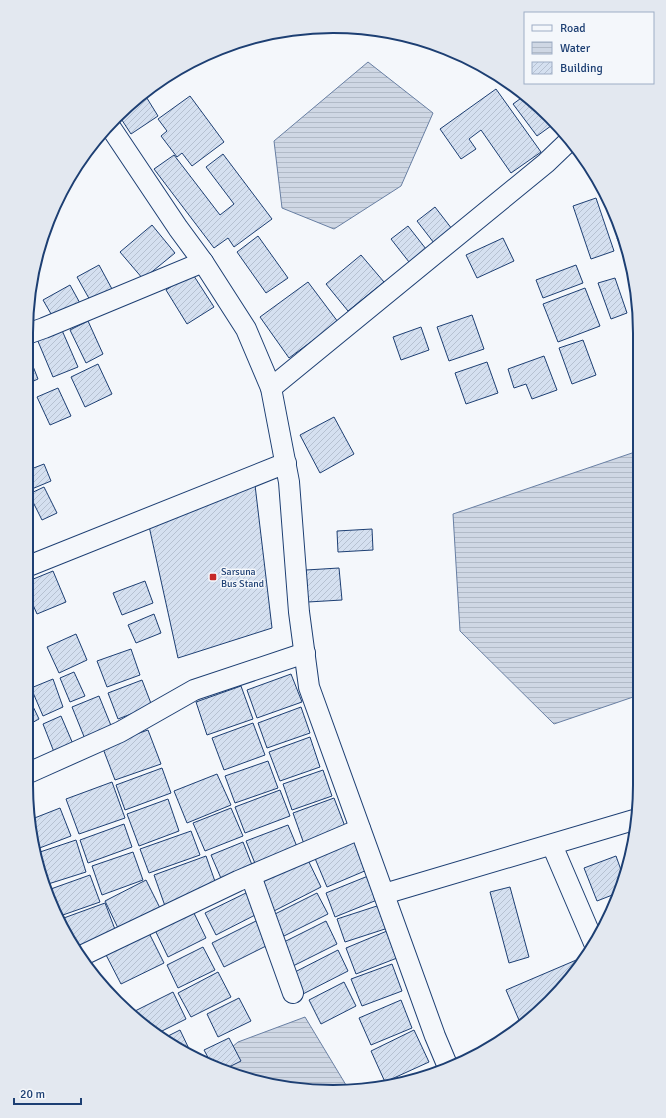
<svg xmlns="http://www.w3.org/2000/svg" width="666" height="1118" font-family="Signika,sans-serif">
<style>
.water{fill:url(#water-rules);stroke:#687fa3}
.building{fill:url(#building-hatch);stroke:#1d3f73}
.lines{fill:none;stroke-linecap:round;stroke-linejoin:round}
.minor-casing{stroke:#1d3f73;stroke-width:22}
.minor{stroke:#f4f7fb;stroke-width:20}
.poi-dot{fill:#c62828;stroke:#f4f7fb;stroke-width:1.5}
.labels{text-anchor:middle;stroke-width:3;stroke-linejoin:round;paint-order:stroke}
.poi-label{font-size:10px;fill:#1d3f73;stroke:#f4f7fb;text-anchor:start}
.rim{fill:none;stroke:#1d3f73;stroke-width:2}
</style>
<defs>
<pattern id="water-rules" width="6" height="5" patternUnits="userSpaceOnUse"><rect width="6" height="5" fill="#cfd7e4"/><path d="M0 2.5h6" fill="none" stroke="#b1bac7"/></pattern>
<pattern id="building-hatch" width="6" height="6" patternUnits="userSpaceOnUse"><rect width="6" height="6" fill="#d5e0f0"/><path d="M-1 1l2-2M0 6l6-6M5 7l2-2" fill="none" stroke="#b6c1d1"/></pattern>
</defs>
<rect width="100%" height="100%" fill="#f4f7fb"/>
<!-- water -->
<g class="water">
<polygon points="368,62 433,113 401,186 334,229 282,208 274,141"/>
<polygon points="632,453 639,457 639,695 554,724 460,631 453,514"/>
<polygon points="305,1017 346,1085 344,1090 333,1092 235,1076 212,1064 238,1042"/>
</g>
<!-- building -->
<g class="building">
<polygon points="184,66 152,86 163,78"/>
<polygon points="496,89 541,152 511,173 481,130 469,139 476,149 461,159 440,129"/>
<polygon points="145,95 158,116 131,134 118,114"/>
<polygon points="190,96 224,142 192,166 182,153 177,157 161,136 167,131 158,119"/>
<polygon points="524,96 555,123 537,136 513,104"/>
<polygon points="223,154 272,219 234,247 228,238 214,248 154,169 174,155 220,215 234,204 206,167"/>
<polygon points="596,198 614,251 591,259 573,206"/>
<polygon points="608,203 618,227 615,228 605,204"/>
<polygon points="435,207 452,229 434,243 417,221"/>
<polygon points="152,225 175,253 143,279 120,252"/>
<polygon points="408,226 426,249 409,262 391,239"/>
<polygon points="258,236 288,278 266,293 237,252"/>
<polygon points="622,236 629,253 631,260 627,261 617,238"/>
<polygon points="503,238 514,261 477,278 466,255"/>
<polygon points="361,255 384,282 348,311 326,284"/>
<polygon points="99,265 112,289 91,302 77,277"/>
<polygon points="576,265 583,283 543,298 536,280"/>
<polygon points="192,273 214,307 187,324 166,290"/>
<polygon points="615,278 627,313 611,319 598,283"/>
<polygon points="308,282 338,322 289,358 260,317"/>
<polygon points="70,285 81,305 54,319 43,300"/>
<polygon points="585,288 600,326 558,342 543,304"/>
<polygon points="27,310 32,320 27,323"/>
<polygon points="472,315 484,349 449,361 437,327"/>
<polygon points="88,321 103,354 86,363 70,330"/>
<polygon points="421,327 429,350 401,360 393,337"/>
<polygon points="61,328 78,367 53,377 37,339"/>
<polygon points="583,340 596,375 572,384 559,348"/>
<polygon points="27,351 38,379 27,384"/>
<polygon points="544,356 557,390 532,399 526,384 514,388 508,369"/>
<polygon points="487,362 498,393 466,404 455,373"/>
<polygon points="98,364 112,394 85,407 71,377"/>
<polygon points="58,388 71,416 50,425 37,397"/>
<polygon points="334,417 354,454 320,473 300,435"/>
<polygon points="44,464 51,481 27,491 26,471"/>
<polygon points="255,485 272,628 178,658 149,526"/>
<polygon points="44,487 57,513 42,520 29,494"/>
<polygon points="372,529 373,550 338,552 337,531"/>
<polygon points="339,568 342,600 308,602 306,570"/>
<polygon points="53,571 66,602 37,614 26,589 26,582"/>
<polygon points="145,581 153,603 122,615 113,593"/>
<polygon points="154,614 161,633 136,643 128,625"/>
<polygon points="76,634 87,660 59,673 47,647"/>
<polygon points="131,649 140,675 107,687 97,661"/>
<polygon points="74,672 85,696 70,702 60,678"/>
<polygon points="291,674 302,702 257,718 247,690"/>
<polygon points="53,679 63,707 43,716 31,688"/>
<polygon points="142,680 152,706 118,719 108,693"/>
<polygon points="241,686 253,719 207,735 196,702"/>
<polygon points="28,696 39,719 26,726 26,697"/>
<polygon points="99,696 112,728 85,739 72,707"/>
<polygon points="301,707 310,733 267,748 258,723"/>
<polygon points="61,716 73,744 54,752 43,724"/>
<polygon points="253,723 265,755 224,770 212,738"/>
<polygon points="148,730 161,764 115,780 102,746"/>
<polygon points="310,737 320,767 280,781 269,752"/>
<polygon points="268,761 278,788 235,803 225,776"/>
<polygon points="162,768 171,793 125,810 116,785"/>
<polygon points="323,770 332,796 292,810 283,784"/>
<polygon points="217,774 231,805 187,823 174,791"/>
<polygon points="112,782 125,818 79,834 66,799"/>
<polygon points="280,790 290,816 245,833 235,807"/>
<polygon points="334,798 346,829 304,844 293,813"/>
<polygon points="168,799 179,831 139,846 127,814"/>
<polygon points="60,808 71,836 37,849 32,819"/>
<polygon points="231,808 243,836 205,851 193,823"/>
<polygon points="124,824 132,847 88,863 80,840"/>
<polygon points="288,825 298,849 256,866 246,841"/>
<polygon points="191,831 200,855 149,873 140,849"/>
<polygon points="355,839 367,870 327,887 314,856"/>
<polygon points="76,840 86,872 45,885 40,869 37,853"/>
<polygon points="243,842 254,870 223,883 211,855"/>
<polygon points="133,852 143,880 102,895 92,866"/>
<polygon points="206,856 217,887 165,906 154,875"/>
<polygon points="616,856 621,870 627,867 624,884 620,892 597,901 584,868"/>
<polygon points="307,858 321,887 274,911 259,881"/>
<polygon points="90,875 100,902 60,916 48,890"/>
<polygon points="368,876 377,900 335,917 326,893"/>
<polygon points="146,880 160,908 118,928 105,901"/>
<polygon points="510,887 529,957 509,963 490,892"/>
<polygon points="250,891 261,912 216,935 205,913"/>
<polygon points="317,893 328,914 284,936 273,915"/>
<polygon points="105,903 116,932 76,947 61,919"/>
<polygon points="380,905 388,928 345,942 337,919"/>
<polygon points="192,909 206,938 168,957 154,928"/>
<polygon points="262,918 274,942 224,967 212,943"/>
<polygon points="326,921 337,944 293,966 282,943"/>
<polygon points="147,929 164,963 121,984 104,951"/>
<polygon points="387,931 397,958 356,974 346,948"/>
<polygon points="203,947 215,970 178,988 167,965"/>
<polygon points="338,950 348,971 301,995 291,974"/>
<polygon points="588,955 588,956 522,1027 506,990"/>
<polygon points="392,964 402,991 362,1006 351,979"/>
<polygon points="218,972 231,997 191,1017 178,993"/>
<polygon points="344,982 356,1006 321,1024 309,1000"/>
<polygon points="173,992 186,1019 156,1034 146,1029 131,1013"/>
<polygon points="239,998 251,1021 218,1037 207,1014"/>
<polygon points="401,1000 412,1028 371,1045 359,1018"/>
<polygon points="180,1030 191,1053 164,1038"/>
<polygon points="414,1030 429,1062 385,1082 371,1051"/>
<polygon points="509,1032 510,1034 459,1061 458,1058"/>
<polygon points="229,1038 241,1061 223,1070 211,1063 204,1050"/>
<polygon points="436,1067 438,1072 431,1076 412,1079"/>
</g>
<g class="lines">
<defs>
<g id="minor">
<polyline points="109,125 178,228 203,262 246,329 271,388 289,482 299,612 309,687 435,1036 448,1067"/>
<polyline points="27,334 44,328 203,262"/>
<polyline points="271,388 546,163 570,140"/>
<polyline points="26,567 286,463"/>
<polyline points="26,774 120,732 194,690 305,653"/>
<polyline points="552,845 594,943"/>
<polyline points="251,876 293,993"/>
<polyline points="384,894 637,819"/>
<polyline points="81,956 238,881 360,829"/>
</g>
</defs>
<!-- minor casing -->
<use href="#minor" class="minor-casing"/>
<!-- minor -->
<use href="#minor" class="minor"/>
</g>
<!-- markers -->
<rect class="poi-dot" x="209" y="573" width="8" height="8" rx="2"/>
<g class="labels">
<!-- poi labels -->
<g class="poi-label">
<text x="221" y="575">Sarsuna<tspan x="221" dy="12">Bus Stand</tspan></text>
</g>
</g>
<!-- crop -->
<path d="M0 0H666V1118H0ZM333 33H333A300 300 0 0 1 633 333V785A300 300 0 0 1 333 1085H333A300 300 0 0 1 33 785V333A300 300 0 0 1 333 33Z" fill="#e3e8f0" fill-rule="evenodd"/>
<path class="rim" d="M333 33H333A300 300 0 0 1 633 333V785A300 300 0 0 1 333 1085H333A300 300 0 0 1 33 785V333A300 300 0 0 1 333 33Z"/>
<!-- legend -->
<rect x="524" y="12" width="130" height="72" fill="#f4f7fb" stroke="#9eadc5"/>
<rect x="532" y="25" width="20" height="6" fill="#f4f7fb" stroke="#9eadc5"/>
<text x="560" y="32" font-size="12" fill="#1d3f73">Road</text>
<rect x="532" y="42" width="20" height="12" fill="url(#water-rules)" stroke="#9eadc5"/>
<text x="560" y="52" font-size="12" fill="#1d3f73">Water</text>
<rect x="532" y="62" width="20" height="12" fill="url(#building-hatch)" stroke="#9eadc5"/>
<text x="560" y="72" font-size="12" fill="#1d3f73">Building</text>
<!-- scale -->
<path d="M14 1098v6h67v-6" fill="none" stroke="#1d3f73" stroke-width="2"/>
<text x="20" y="1098" font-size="12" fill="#1d3f73" stroke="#f4f7fb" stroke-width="3" paint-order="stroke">20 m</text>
</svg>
